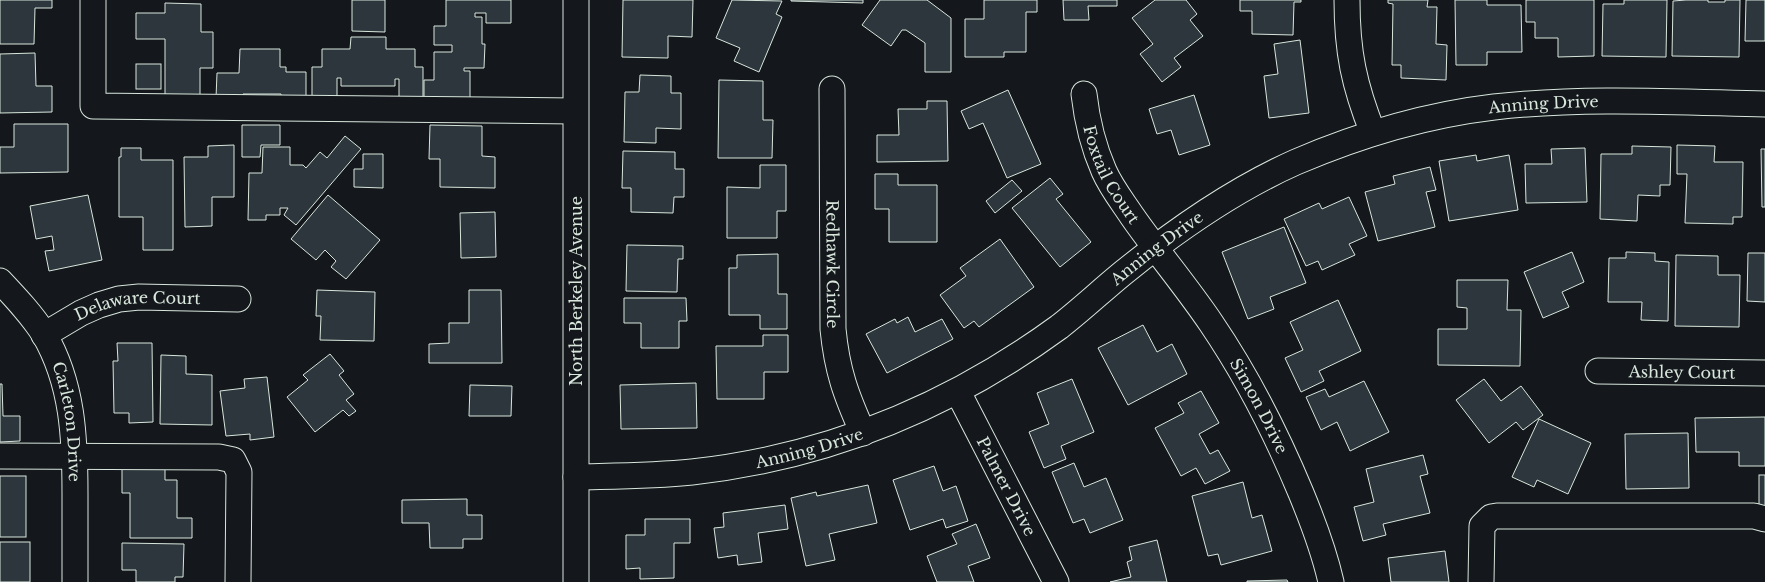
<svg xmlns="http://www.w3.org/2000/svg" width="1765" height="582" font-family="'Libre Baskerville',serif">
<style>
.building{fill:#2c363c;stroke:#d8e6dc}
.lines{fill:none;stroke-linecap:round;stroke-linejoin:round}
.minor-casing{stroke:#d8e6dc;stroke-width:27}
.minor{stroke:#14181c;stroke-width:25}
.labels{text-anchor:middle;stroke-width:4;stroke-linejoin:round;paint-order:stroke}
.street-label{font-size:16px;fill:#d8e6dc;stroke:#14181c}
</style>
<rect width="100%" height="100%" fill="#14181c"/>
<!-- building -->
<g class="building">
<polygon points="0,0 52,0 52,8 35,8 34,44 0,44"/>
<polygon points="352,0 385,0 385,32 352,31"/>
<polygon points="446,0 511,0 511,23 486,23 486,13 475,13 475,17 482,17 482,44 485,44 484,68 464,68 464,71 470,71 470,101 424,100 424,80 434,80 434,52 452,52 452,45 434,45 434,26 446,26"/>
<polygon points="623,0 693,0 692,37 668,36 668,58 622,57"/>
<polygon points="732,0 782,1 776,14 782,17 759,72 734,61 740,48 716,38"/>
<polygon points="791,0 863,0 863,3 791,1"/>
<polygon points="880,0 927,0 951,18 951,72 925,72 925,43 906,30 902,30 891,46 862,25"/>
<polygon points="984,0 1037,0 1037,12 1026,12 1026,52 1004,52 1004,57 965,57 965,19 984,19"/>
<polygon points="1063,0 1117,0 1117,6 1088,6 1089,20 1064,20"/>
<polygon points="1155,0 1186,0 1197,14 1190,20 1203,36 1174,58 1181,67 1162,82 1140,54 1153,44 1132,18"/>
<polygon points="1240,0 1301,0 1301,2 1294,2 1293,35 1252,34 1252,11 1240,11"/>
<polygon points="1388,0 1428,0 1427,7 1437,7 1436,44 1447,45 1446,80 1401,78 1401,65 1392,65 1393,4 1388,3"/>
<polygon points="1455,0 1487,0 1487,5 1521,5 1522,52 1487,52 1487,65 1456,65"/>
<polygon points="1526,0 1594,0 1594,56 1558,57 1558,38 1535,38 1535,22 1526,22"/>
<polygon points="1624,0 1667,0 1666,57 1602,56 1603,4 1624,4"/>
<polygon points="1686,0 1708,0 1708,2 1725,2 1725,0 1740,0 1739,57 1672,56 1673,1"/>
<polygon points="1746,0 1765,0 1765,41 1745,41"/>
<polygon points="165,3 201,4 201,32 213,32 213,68 200,68 200,97 165,96 165,39 136,39 136,13 165,13"/>
<polygon points="351,37 386,37 386,49 415,49 415,67 423,67 423,100 399,100 399,79 395,79 395,86 341,86 341,78 337,78 337,99 312,99 312,67 322,67 322,49 350,49"/>
<polygon points="1300,40 1309,113 1269,118 1264,76 1278,74 1274,44"/>
<polygon points="240,49 280,49 280,67 286,67 286,72 306,72 306,98 281,98 281,94 243,94 243,98 216,98 217,73 239,73"/>
<polygon points="35,53 36,86 52,86 52,112 0,113 0,54"/>
<rect x="136" y="64" width="25" height="25"/>
<polygon points="640,75 671,76 671,93 681,93 681,129 656,128 656,143 624,142 625,92 639,92"/>
<polygon points="719,80 763,81 763,120 773,120 772,158 718,158"/>
<polygon points="1008,90 1041,164 1007,178 983,123 969,129 961,111"/>
<polygon points="1194,95 1210,145 1179,155 1171,130 1157,134 1149,109"/>
<polygon points="927,101 947,101 948,161 877,162 877,135 899,135 898,109 927,109"/>
<polygon points="14,124 68,124 68,172 0,173 0,147 14,147"/>
<polygon points="242,125 280,125 280,145 261,145 260,157 242,157"/>
<polygon points="430,125 482,126 482,156 495,157 495,188 440,187 440,159 429,159"/>
<polygon points="345,136 361,149 296,225 284,215 288,208 280,208 280,215 266,215 266,220 248,220 249,173 262,173 263,147 290,147 290,165 303,165 306,168 320,152 327,158"/>
<polygon points="234,145 234,197 212,197 212,226 185,227 184,157 208,157 208,146"/>
<polygon points="1677,145 1715,146 1714,162 1743,162 1742,217 1733,217 1733,224 1685,223 1687,174 1677,174"/>
<polygon points="1632,146 1671,147 1670,185 1660,185 1660,196 1638,195 1637,221 1600,219 1601,154 1632,154"/>
<polygon points="121,148 141,148 141,160 173,160 173,250 143,250 143,217 119,217 119,157 121,157"/>
<polygon points="1585,148 1587,202 1526,203 1525,164 1552,164 1551,149"/>
<polygon points="1761,149 1765,149 1765,207 1762,207"/>
<polygon points="623,151 675,152 675,169 684,169 684,197 674,197 673,213 631,212 631,188 622,188"/>
<polygon points="363,154 383,154 383,188 354,187 354,169 363,169"/>
<polygon points="1476,155 1477,161 1509,155 1518,210 1449,221 1439,161"/>
<polygon points="760,165 786,165 786,211 777,211 777,238 727,238 727,187 760,188"/>
<polygon points="1430,167 1436,190 1426,192 1435,227 1378,241 1365,192 1395,184 1393,176"/>
<polygon points="875,174 898,174 898,185 937,185 937,242 889,242 889,209 875,209"/>
<polygon points="1050,178 1063,194 1056,199 1091,242 1060,267 1012,208"/>
<polygon points="1012,180 1022,191 995,213 986,201"/>
<polygon points="88,195 102,260 49,271 45,251 54,250 52,236 36,239 30,206"/>
<polygon points="328,195 380,240 346,279 331,267 336,261 325,250 316,260 291,239"/>
<polygon points="1349,197 1367,236 1349,244 1355,255 1322,270 1318,261 1306,266 1284,219 1319,203 1322,209"/>
<polygon points="495,212 496,257 461,258 460,213"/>
<polygon points="1284,227 1306,283 1270,297 1274,309 1248,319 1222,252"/>
<polygon points="1000,239 1034,287 979,327 974,321 964,328 940,295 966,276 960,268"/>
<polygon points="627,245 683,246 683,259 678,259 677,292 626,291"/>
<polygon points="1572,252 1584,282 1562,292 1569,307 1543,318 1524,272"/>
<polygon points="1626,252 1655,253 1655,261 1669,262 1668,321 1641,320 1642,302 1608,302 1609,258 1626,258"/>
<polygon points="1748,253 1765,253 1765,302 1747,301"/>
<polygon points="778,254 778,294 787,294 787,329 760,329 760,315 729,315 729,268 737,268 737,255"/>
<polygon points="1676,255 1718,256 1718,275 1740,275 1739,327 1675,326"/>
<polygon points="1457,280 1508,280 1507,310 1521,310 1520,366 1438,365 1438,329 1467,329 1467,308 1457,307"/>
<polygon points="317,290 375,292 374,341 320,340 321,316 316,316"/>
<polygon points="469,290 501,290 502,363 429,363 429,344 449,343 449,323 469,323"/>
<polygon points="624,298 686,298 687,321 679,321 679,348 641,348 641,323 624,323"/>
<polygon points="1338,300 1361,351 1319,371 1324,381 1301,392 1285,358 1303,350 1290,322"/>
<polygon points="908,317 915,332 942,319 953,339 887,373 866,334 895,319 897,323"/>
<polygon points="1143,325 1157,352 1172,344 1187,374 1128,405 1098,348"/>
<polygon points="763,335 788,335 788,372 764,372 764,399 717,399 716,346 763,346"/>
<polygon points="117,343 152,343 153,422 129,423 129,413 114,413 113,361 118,361"/>
<polygon points="330,354 344,371 339,375 354,394 346,400 356,411 349,416 343,410 315,432 287,397 308,380 303,375"/>
<polygon points="161,355 186,356 186,374 212,375 212,425 160,424"/>
<polygon points="267,377 274,437 250,440 250,434 226,436 220,391 245,388 244,379"/>
<polygon points="1072,379 1094,432 1061,446 1066,459 1044,468 1029,432 1049,424 1037,393"/>
<polygon points="1484,379 1501,401 1521,386 1543,415 1523,430 1516,422 1489,443 1456,400"/>
<polygon points="1364,381 1389,432 1350,451 1337,422 1321,430 1306,397 1325,389 1329,397"/>
<polygon points="696,383 697,428 621,429 620,385"/>
<polygon points="0,384 2,384 3,416 20,416 20,441 0,442"/>
<polygon points="470,385 512,386 511,416 469,416"/>
<polygon points="1201,391 1219,423 1199,434 1210,454 1218,450 1230,471 1205,484 1196,468 1181,476 1155,428 1184,413 1178,403"/>
<polygon points="1765,417 1765,466 1739,466 1739,452 1696,452 1695,418"/>
<polygon points="1539,419 1591,443 1568,494 1537,480 1534,487 1512,477"/>
<polygon points="1688,433 1689,488 1626,489 1625,434"/>
<polygon points="1423,455 1428,474 1420,476 1430,513 1383,524 1386,535 1363,541 1354,507 1374,502 1366,469"/>
<polygon points="1074,463 1084,487 1106,478 1123,520 1090,533 1084,519 1073,523 1052,472"/>
<polygon points="934,466 943,491 956,486 968,521 946,528 943,519 910,530 893,480"/>
<polygon points="122,468 165,468 165,480 177,480 177,518 192,518 192,538 130,538 130,493 122,493"/>
<rect x="1759" y="475" width="6" height="31"/>
<rect x="0" y="476" width="26" height="61"/>
<polygon points="1243,482 1252,518 1262,515 1272,551 1221,565 1218,554 1208,556 1192,496"/>
<polygon points="868,485 877,523 829,534 835,560 806,566 791,498 816,492 817,496"/>
<polygon points="467,499 467,515 482,515 482,539 463,539 463,548 430,548 429,523 402,523 402,500"/>
<polygon points="785,505 788,529 758,533 762,562 738,565 737,555 718,558 714,528 724,527 723,513"/>
<polygon points="645,519 690,519 690,543 674,543 674,578 640,579 640,568 626,569 626,535 645,535"/>
<polygon points="976,524 990,558 968,566 974,582 937,582 927,556 957,544 952,534"/>
<polygon points="1157,540 1167,582 1110,582 1131,577 1127,562 1132,560 1129,547"/>
<rect x="0" y="542" width="30" height="40"/>
<polygon points="122,543 184,544 183,577 175,577 175,582 136,582 136,570 122,570"/>
<polygon points="1445,551 1449,582 1391,582 1388,558"/>
<polygon points="1287,580 1288,582 1247,582 1247,581"/>
</g>
<g class="lines">
<defs>
<g id="minor">
<polyline points="93,0 93,106 575,111"/>
<polyline points="576,0 576,582"/>
<path d="M 1347,0 C 1347,52 1354,85 1373,133"/>
<path id="s1" d="M 832,89 L 833,329 C 837,371 846,395 863,433"/>
<path id="s2" d="M 1084,94 C 1087,121 1093,146 1104,171 C 1111,187 1122,201 1132,216 C 1157,252 1186,286 1211,323 C 1247,376 1276,433 1301,493 C 1313,522 1324,551 1331,582"/>
<path id="s3" d="M 0,281 C 16,298 32,315 44,334 C 73,384 75,438 75,494 C 75,523 75,553 75,582"/>
<path id="s4" d="M 44,335 L 81,313 L 99,305 L 119,299 L 139,297 L 238,299"/>
<path id="s5" d="M 1598,371 L 1765,373"/>
<path id="s6" d="M 958,392 L 1056,582"/>
<polyline points="0,456 219,457 233,460 239,472 238,582"/>
<path id="s7" d="M 576,477 C 614,476 653,476 692,472 C 828,457 948,408 1059,327 C 1081,310 1101,291 1123,273 C 1176,230 1233,190 1296,162 C 1359,135 1426,115 1494,107 C 1584,97 1675,102 1765,104"/>
<polyline points="1481,582 1482,526 1491,517 1497,516 1754,516 1765,519"/>
</g>
</defs>
<!-- minor casing -->
<use href="#minor" class="minor-casing"/>
<!-- minor -->
<use href="#minor" class="minor"/>
</g>
<g class="labels">
<!-- street labels -->
<g class="street-label">
<text dy="6" stroke="none"><textPath href="#s7" startOffset="1061">Anning Drive</textPath></text>
<text dy="6" stroke="none"><textPath href="#s2" startOffset="86">Foxtail Court</textPath></text>
<text dy="6" stroke="none"><textPath href="#s7" startOffset="641">Anning Drive</textPath></text>
<text dy="6" stroke="none"><textPath href="#s1" startOffset="175">Redhawk Circle</textPath></text>
<text transform="translate(576 291) rotate(-90)" y="6">North Berkeley Avenue</text>
<text dy="6" stroke="none"><textPath href="#s4" startOffset="101">Delaware Court</textPath></text>
<text dy="6" stroke="none"><textPath href="#s5" startOffset="84">Ashley Court</textPath></text>
<text dy="6" stroke="none"><textPath href="#s2" startOffset="362">Simon Drive</textPath></text>
<text dy="6" stroke="none"><textPath href="#s3" startOffset="161">Carleton Drive</textPath></text>
<text dy="6" stroke="none"><textPath href="#s7" startOffset="236">Anning Drive</textPath></text>
<text dy="6" stroke="none"><textPath href="#s6" startOffset="106">Palmer Drive</textPath></text>
</g>
</g>
</svg>
